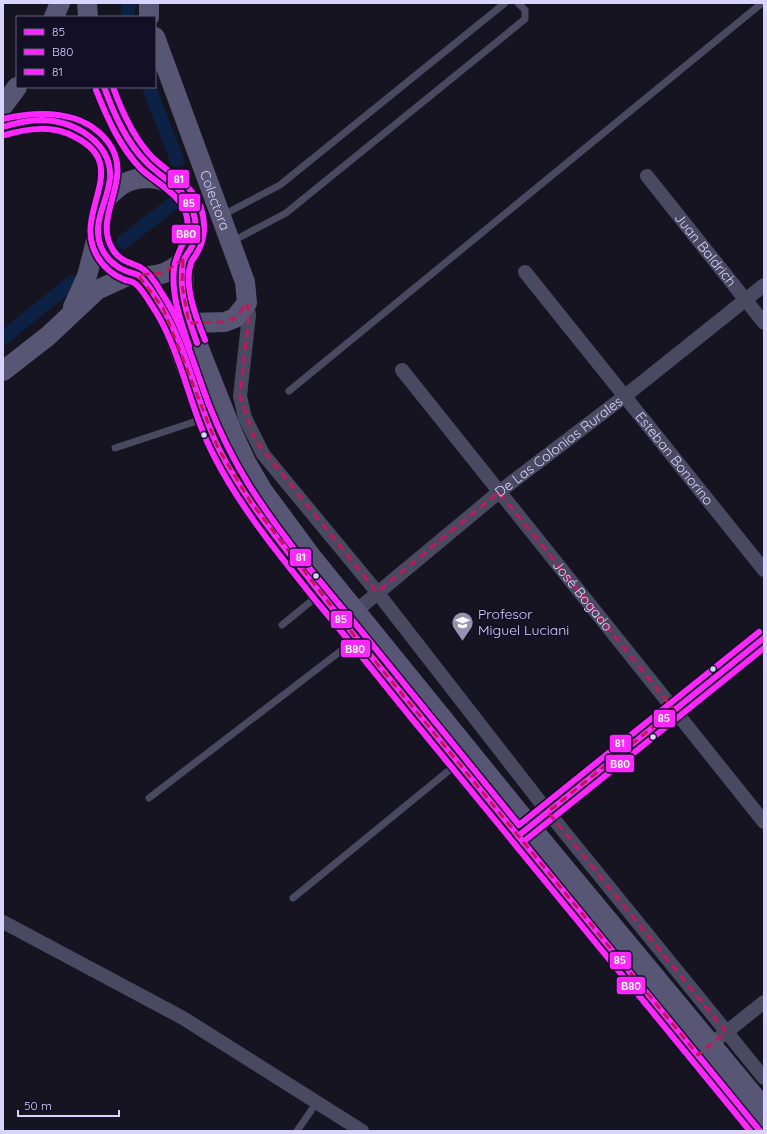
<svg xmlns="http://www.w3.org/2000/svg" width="767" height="1134" font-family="Quicksand,sans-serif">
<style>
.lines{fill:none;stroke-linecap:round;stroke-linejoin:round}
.canal{stroke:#0d2144;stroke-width:14}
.lane{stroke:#4a4962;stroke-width:7}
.street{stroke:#4a4962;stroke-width:14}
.secondary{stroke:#575674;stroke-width:20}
.bus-1-casing{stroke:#130f26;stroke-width:9}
.bus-2-casing{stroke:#130f26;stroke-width:9}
.bus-3-casing{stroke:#130f26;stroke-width:9}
.bus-1{stroke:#fe27ff;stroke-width:6}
.bus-2{stroke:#fe27ff;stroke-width:6}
.bus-3{stroke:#fe27ff;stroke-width:6}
.marked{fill:none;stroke:#c2185b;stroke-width:3;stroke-dasharray:8 5;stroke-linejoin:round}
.bus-dot{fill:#d9d4ff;stroke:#130f26;stroke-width:1.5}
.labels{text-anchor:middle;stroke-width:3.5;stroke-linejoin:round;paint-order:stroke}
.street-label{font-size:14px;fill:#d9d4ff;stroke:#130f26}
.poi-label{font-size:14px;fill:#d9d4ff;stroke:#130f26;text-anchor:start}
.line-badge{stroke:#130f26;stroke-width:1.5}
.badge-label{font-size:11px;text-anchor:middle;font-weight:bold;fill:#fff}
</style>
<rect width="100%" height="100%" fill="#161421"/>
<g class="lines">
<!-- canal -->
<g class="canal">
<polyline points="127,17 129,3"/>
<polyline points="149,87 177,160"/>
<polyline points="123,242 171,205"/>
<polyline points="3,338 72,282"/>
</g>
<!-- lane -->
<g class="lane">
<polyline points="221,216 280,185 505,3"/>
<polyline points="231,242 286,213 525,19 525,10 518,3"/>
<polyline points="289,391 762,3"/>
<polyline points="115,448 203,419"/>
<polyline points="282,625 320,594"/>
<polyline points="149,798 355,640"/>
<polyline points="293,898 458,763"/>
<polyline points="297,1131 317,1102"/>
</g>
<!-- street -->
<g class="street">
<path id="s1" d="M 647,176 L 764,323"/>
<path id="s2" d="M 525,272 L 764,570"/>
<polyline points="247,303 249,315 240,396 245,418 263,454 377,592 548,812 764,1078"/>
<path id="s3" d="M 402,370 L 764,822"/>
<path id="s4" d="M 356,611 L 499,492 L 625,396 L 764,285"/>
<polyline points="523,832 764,638"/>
<polyline points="3,922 183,1018 362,1131"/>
<polyline points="719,1038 764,1002"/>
</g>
<!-- secondary -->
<g class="secondary">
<polyline points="87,3 88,17"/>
<polyline points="149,3 149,17"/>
<polyline points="54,17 60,3"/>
<path id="s5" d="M 155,37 L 245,282 L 247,303 L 235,318 L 225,322 L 189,323"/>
<path d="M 104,87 C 118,127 135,152 167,180"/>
<polyline points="3,106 17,87"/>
<path d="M 3,127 C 17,123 31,119 45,120 C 73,123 109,139 111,171 C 111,181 108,191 105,201"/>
<circle cx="147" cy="227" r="49"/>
<polyline points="183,260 184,298 189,323 233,434 246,462 263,491 311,556 530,826 764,1108"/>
<polyline points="138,275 163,308 171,326 205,418 218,448 235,478 267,526 357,639 760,1131"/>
<polyline points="73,307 87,276 98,233"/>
<polyline points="3,371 48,336 97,290 132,274"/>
</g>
<defs>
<g id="bus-1">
<path d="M 104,87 C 114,114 126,142 147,163 C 163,179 186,189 193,211 C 197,223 197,239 190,250 C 187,254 184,258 183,263 C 178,290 188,318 197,343"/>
<path d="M 3,127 C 16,123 29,120 42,120 C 74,121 112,142 110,178 C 108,203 90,223 102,249 C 107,259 116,267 126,271 C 129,272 136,274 138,275 C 148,282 156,298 162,307 C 189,351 196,403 219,449 C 243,497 277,538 310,580 C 340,618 371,656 402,694 C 520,840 641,985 760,1131"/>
<polyline points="518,836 764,638"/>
</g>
<g id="bus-2">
<path d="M 96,90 C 107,118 120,147 141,169 C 156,183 179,193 186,214 C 193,236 176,249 174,269 C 171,295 181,322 189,346"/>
<path d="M 5,135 C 29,128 53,125 75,137 C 133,166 73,211 96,254 C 102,266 113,275 125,280 C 132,282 131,280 137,285 C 144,292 150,303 156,312 C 183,357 190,411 215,458 C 242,510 280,556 317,602 C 348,639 378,677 408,714 C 522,853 636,992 750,1131"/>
<polyline points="523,842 764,648"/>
</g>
<g id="bus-3">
<path d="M 113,87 C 122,112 134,139 153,158 C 170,174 193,185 201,208 C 206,222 205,240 197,253 C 196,256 192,259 191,263 C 183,285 197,320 205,340"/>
<path d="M 3,119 C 38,111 83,109 108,142 C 136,179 91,216 113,250 C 120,261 129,262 140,267 C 149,272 156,283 161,292 C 184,326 194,366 209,405 C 220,433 233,459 249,485 C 281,536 320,581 358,627 C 412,693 465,759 519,825 L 759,632"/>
</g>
</defs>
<!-- bus-1 casing -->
<use href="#bus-1" class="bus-1-casing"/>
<!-- bus-2 casing -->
<use href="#bus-2" class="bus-2-casing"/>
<!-- bus-3 casing -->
<use href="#bus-3" class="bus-3-casing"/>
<!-- bus-1 -->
<use href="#bus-1" class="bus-1"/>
<!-- bus-2 -->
<use href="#bus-2" class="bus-2"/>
<!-- bus-3 -->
<use href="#bus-3" class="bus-3"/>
</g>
<!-- marked area -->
<path class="marked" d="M 183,260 L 182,285 L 189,323 L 225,322 L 235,318 L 247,303 L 249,315 L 240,396 L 255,440 L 377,592 L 499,492 L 674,710 L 548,812 L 726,1032 L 698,1055 L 357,639 L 250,501 L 218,448 L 163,308 L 138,275 L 162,273 Z"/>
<!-- icons -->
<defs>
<symbol id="school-pin" viewBox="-11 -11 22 30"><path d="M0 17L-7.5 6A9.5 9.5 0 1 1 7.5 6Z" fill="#9591b1" stroke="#130f26"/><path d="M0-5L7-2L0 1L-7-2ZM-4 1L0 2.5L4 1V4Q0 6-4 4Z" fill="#fff"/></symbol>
</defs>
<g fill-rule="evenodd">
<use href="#school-pin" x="450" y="610" width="25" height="34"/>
</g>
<!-- markers -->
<g class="bus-dot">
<circle cx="204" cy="435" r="3.5"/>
<circle cx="316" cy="576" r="3.5"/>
<circle cx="713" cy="669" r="3.5"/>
<circle cx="653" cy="737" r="3.5"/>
</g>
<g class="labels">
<!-- street labels -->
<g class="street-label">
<text dy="5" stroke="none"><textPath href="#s5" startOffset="174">Colectora</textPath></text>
<text dy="5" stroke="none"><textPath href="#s1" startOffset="94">Juan Baldrich</textPath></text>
<text dy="5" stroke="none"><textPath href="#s4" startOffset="261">De Las Colonias Rurales</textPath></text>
<text dy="5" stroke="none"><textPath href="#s2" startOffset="239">Esteban Bonorino</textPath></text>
<text dy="5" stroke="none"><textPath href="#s3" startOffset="289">José Bogado</textPath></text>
</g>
<!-- poi labels -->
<g class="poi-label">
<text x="478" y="619">Profesor<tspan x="478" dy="16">Miguel Luciani</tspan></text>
</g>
</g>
<g class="line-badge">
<rect x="167" y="169" width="23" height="20" rx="4" fill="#fe27ff"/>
<rect x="178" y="193" width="23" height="19" rx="4" fill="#fe27ff"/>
<rect x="171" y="224" width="30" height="20" rx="4" fill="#fe27ff"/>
<rect x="289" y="548" width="23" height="19" rx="4" fill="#fe27ff"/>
<rect x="330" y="610" width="23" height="19" rx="4" fill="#fe27ff"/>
<rect x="340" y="639" width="31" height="19" rx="4" fill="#fe27ff"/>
<rect x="653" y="709" width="23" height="19" rx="4" fill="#fe27ff"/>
<rect x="609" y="734" width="23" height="19" rx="4" fill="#fe27ff"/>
<rect x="605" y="754" width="30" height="19" rx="4" fill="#fe27ff"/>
<rect x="609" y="951" width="23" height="19" rx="4" fill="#fe27ff"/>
<rect x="616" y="976" width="30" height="19" rx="4" fill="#fe27ff"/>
</g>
<g class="badge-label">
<text x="179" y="183">81</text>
<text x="189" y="207">85</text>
<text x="186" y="238">B80</text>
<text x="301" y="561">81</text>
<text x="341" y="623">85</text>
<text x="355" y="653">B80</text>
<text x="664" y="722">85</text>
<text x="620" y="747">81</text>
<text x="620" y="768">B80</text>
<text x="620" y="964">85</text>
<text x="631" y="990">B80</text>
</g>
<!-- border -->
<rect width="767" height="1134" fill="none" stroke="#d9d4ff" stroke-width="8"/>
<!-- legend -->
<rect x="16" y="16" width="140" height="72" fill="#130f26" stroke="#625e7d"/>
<rect x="24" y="29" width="20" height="6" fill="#fe27ff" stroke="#625e7d"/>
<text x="52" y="36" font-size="12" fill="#d9d4ff">85</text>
<rect x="24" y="49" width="20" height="6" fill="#fe27ff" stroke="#625e7d"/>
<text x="52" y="56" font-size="12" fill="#d9d4ff">B80</text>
<rect x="24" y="69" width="20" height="6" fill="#fe27ff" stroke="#625e7d"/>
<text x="52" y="76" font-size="12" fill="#d9d4ff">81</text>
<!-- scale -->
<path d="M18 1110v6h101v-6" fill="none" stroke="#d9d4ff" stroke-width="2"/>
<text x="24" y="1110" font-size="12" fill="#d9d4ff" stroke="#130f26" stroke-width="3" paint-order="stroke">50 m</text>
</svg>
